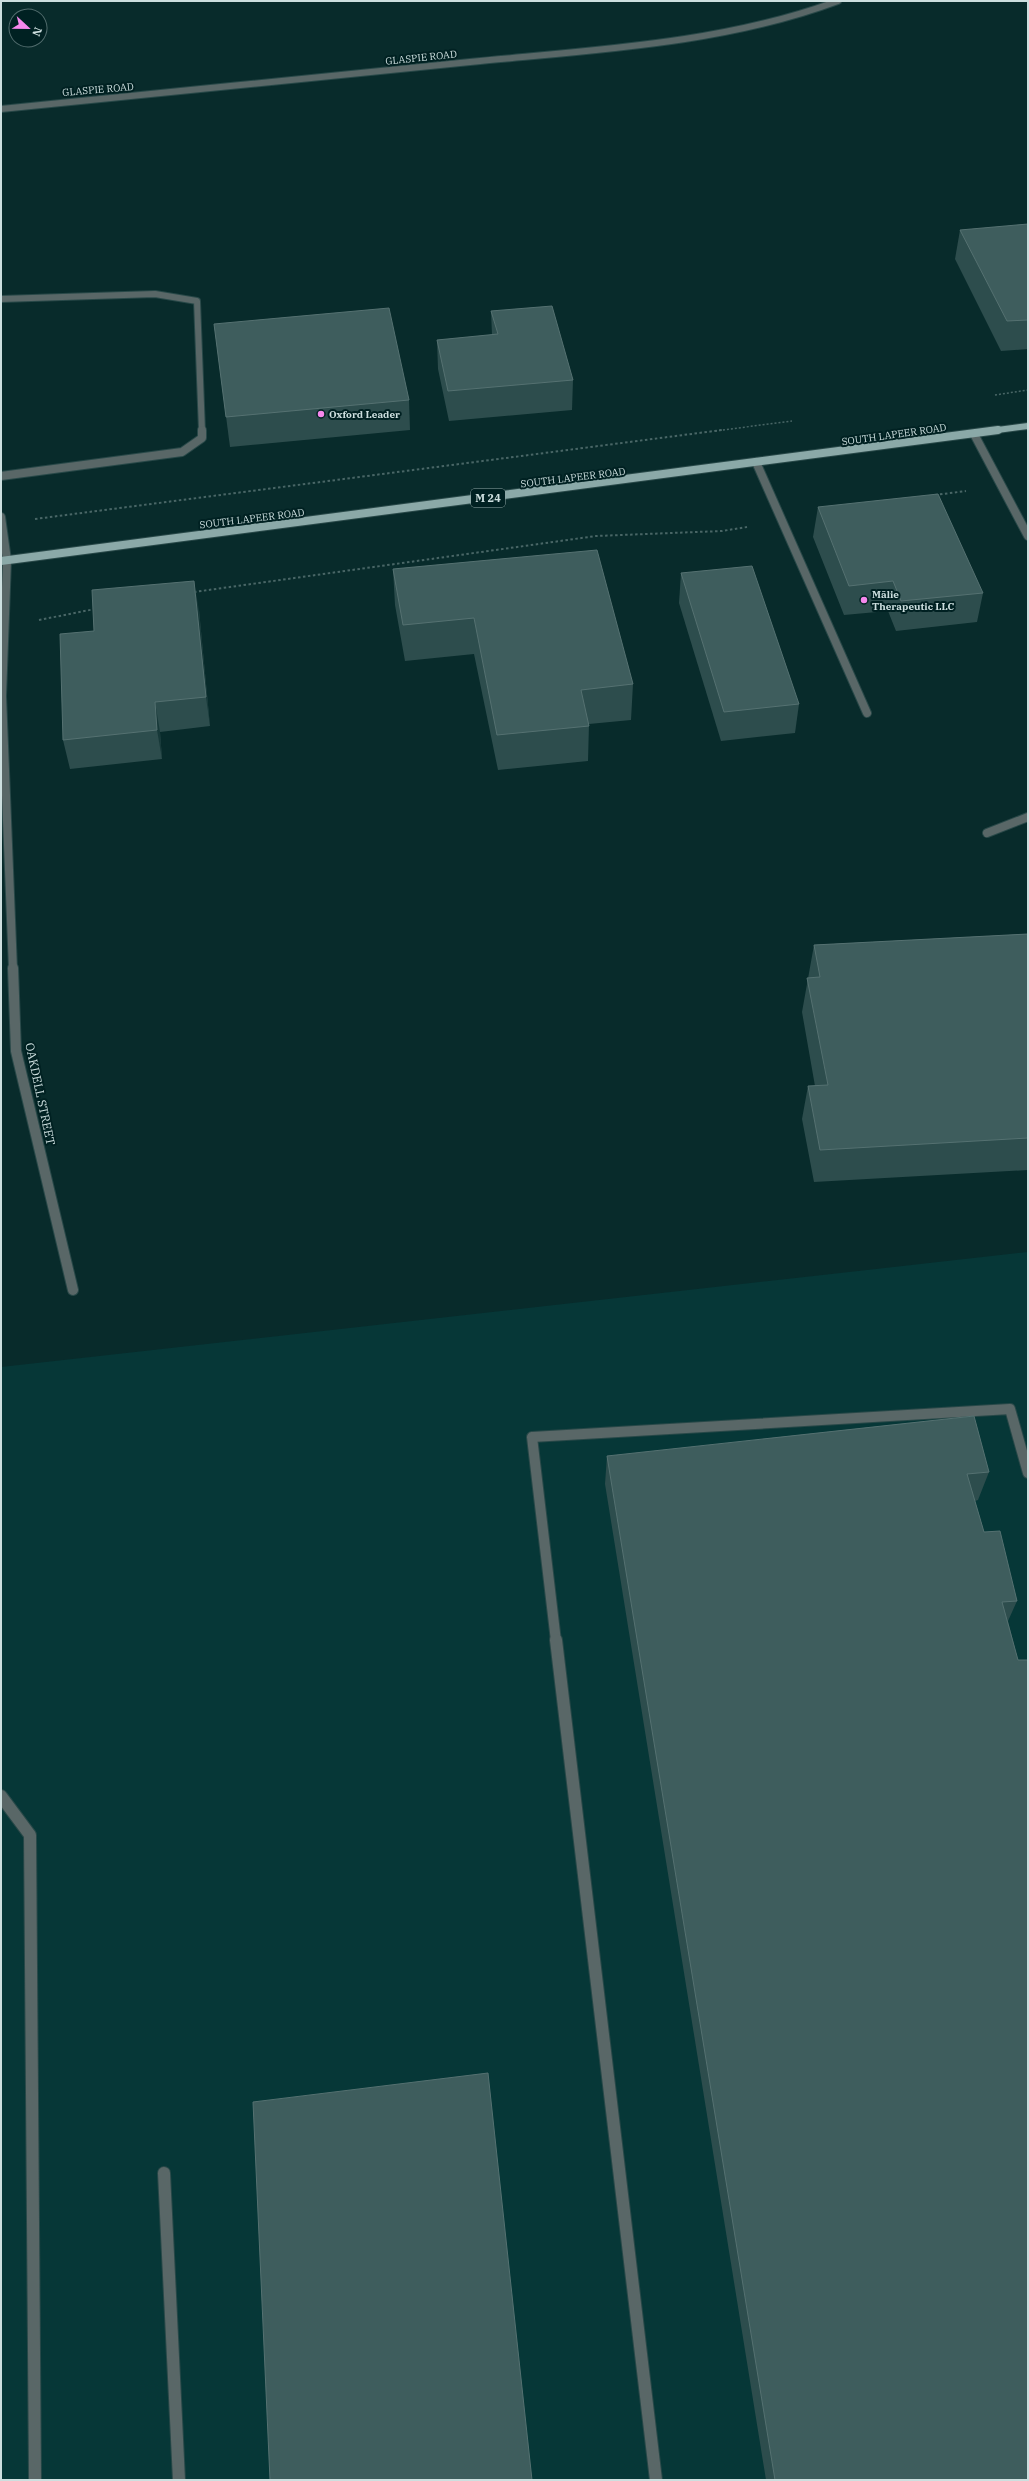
<svg xmlns="http://www.w3.org/2000/svg" width="1029" height="2481" font-family="'IBM Plex Serif',serif">
<style>
.built{fill:#063737}
.lines{fill:none;stroke-linecap:round;stroke-linejoin:round}
.minor-far3-casing{stroke:#284848;stroke-width:8}
.minor-far2-casing{stroke:#284848;stroke-width:10}
.minor-far1-casing{stroke:#284848;stroke-width:12}
.minor-casing{stroke:#284848;stroke-width:14}
.major-far1-casing{stroke:#284848;stroke-width:8}
.major-casing{stroke:#284848;stroke-width:10}
.path-far1{stroke:#496666;stroke-width:1.5;stroke-dasharray:2 2;stroke-linecap:butt}
.path{stroke:#496666;stroke-width:2;stroke-dasharray:2.5 2.5;stroke-linecap:butt}
.minor-far3{stroke:#596767;stroke-width:6}
.minor-far2{stroke:#596767;stroke-width:8}
.minor-far1{stroke:#596767;stroke-width:10}
.minor{stroke:#596767;stroke-width:12}
.major-far1{stroke:#8ba9a8;stroke-width:6}
.major{stroke:#8ba9a8;stroke-width:8}
.wall{fill:#2d4d4d}
.shaded-wall{fill:#173939}
.building{fill:#3e5d5d;stroke:#557171}
.poi-dot{fill:#f688ed;stroke:#002122;stroke-width:1.5}
.labels{text-anchor:middle;stroke-width:4;stroke-linejoin:round;paint-order:stroke}
.far-street-label{font-size:10px;fill:#cddfdf;stroke:#002122}
.far-poi-label{font-size:10px;font-weight:bold;fill:#cddfdf;stroke:#002122;text-anchor:start}
.shield{fill:#002122;stroke:#90a6a6;stroke-width:1}
.shield-label{font-size:11px;font-weight:bold;fill:#cddfdf}
.street-label{font-size:12px;fill:#cddfdf;stroke:#002122}
</style>
<rect width="100%" height="100%" fill="#082b2b"/>
<!-- built -->
<polygon class="built" points="1028,1252 1028,2480 1,2480 1,1367"/>
<g class="lines">
<defs>
<g id="minor-far3">
<path d="M 1,109 C 157,93 314,78 470,62 C 592,50 723,44 838,1"/>
<polyline points="1,299 155,294 197,301 202,431"/>
</g>
<g id="minor-far2">
<polyline points="974,434 1028,536"/>
<polyline points="756,462 867,713"/>
<polyline points="1,476 182,452 202,438 202,430"/>
<polyline points="1,517 7,560 2,696 13,969"/>
<polyline points="987,833 1028,817"/>
</g>
<g id="minor-far1">
<polyline points="13,968 16,1051 73,1290"/>
<polyline points="556,1641 532,1437 1010,1409 1028,1473"/>
</g>
<g id="minor">
<polyline points="556,1640 656,2480"/>
<polyline points="1,1796 30,1835 35,2480"/>
<polyline points="164,2173 179,2480"/>
</g>
<polyline id="major-far1" points="990,431 1028,426"/>
<polyline id="major" points="1,561 998,430"/>
</defs>
<!-- minor-far3 casing -->
<use href="#minor-far3" class="minor-far3-casing"/>
<!-- minor-far2 casing -->
<use href="#minor-far2" class="minor-far2-casing"/>
<!-- minor-far1 casing -->
<use href="#minor-far1" class="minor-far1-casing"/>
<!-- minor casing -->
<use href="#minor" class="minor-casing"/>
<!-- major-far1 casing -->
<use href="#major-far1" class="major-far1-casing"/>
<!-- major casing -->
<use href="#major" class="major-casing"/>
<!-- path-far1 -->
<g class="path-far1">
<polyline points="995,395 1028,390"/>
<polyline points="715,431 792,421"/>
</g>
<!-- path -->
<g class="path">
<polyline points="935,495 966,491"/>
<polyline points="35,519 722,430"/>
<polyline points="194,592 596,536 722,531 747,527"/>
<polyline points="39,620 95,609"/>
</g>
<!-- minor-far3 -->
<use href="#minor-far3" class="minor-far3"/>
<!-- minor-far2 -->
<use href="#minor-far2" class="minor-far2"/>
<!-- minor-far1 -->
<use href="#minor-far1" class="minor-far1"/>
<!-- minor -->
<use href="#minor" class="minor"/>
<!-- major-far1 -->
<use href="#major-far1" class="major-far1"/>
<!-- major -->
<use href="#major" class="major"/>
</g>
<!-- wall -->
<g class="wall">
<polygon points="1028,224 1028,349 1001,351 955,259 960,230"/>
<polygon points="491,311 573,380 572,410 449,421 438,369 437,340 492,335"/>
<polygon points="214,324 409,400 410,430 230,447"/>
<polygon points="818,507 983,593 977,622 896,631 888,611 844,615 813,537"/>
<polygon points="393,569 633,684 631,720 589,724 588,761 498,770 474,654 405,661 395,605"/>
<polygon points="681,573 799,704 795,733 721,741 679,603"/>
<polygon points="199,610 210,726 160,732 162,759 70,769 63,740 94,631"/>
<polygon points="1028,934 1028,1170 814,1182 802,1119 808,1086 815,1086 802,1012 814,945"/>
<polygon points="607,1456 989,1472 978,1500 975,1501 984,1532 1017,1601 1008,1621 1018,1660 1028,2480 766,2480 605,1484"/>
</g>
<!-- shaded-wall -->
<g class="shaded-wall">
<polygon points="194,581 199,610 210,726 206,697"/>
<polygon points="155,702 160,732 162,759 157,730"/>
</g>
<!-- building -->
<g class="building">
<polygon points="1028,224 1028,320 1007,321 960,230"/>
<polygon points="552,306 573,380 448,391 437,340 498,334 491,311"/>
<polygon points="389,308 409,400 226,417 214,324"/>
<polygon points="938,494 983,593 901,601 893,581 849,586 818,507"/>
<polygon points="597,550 633,684 581,690 589,726 497,735 474,618 403,625 393,569"/>
<polygon points="752,566 799,704 724,712 681,573"/>
<polygon points="194,581 206,697 155,702 157,730 63,740 60,634 94,631 92,590"/>
<polygon points="1028,934 1028,1138 820,1150 808,1086 828,1085 807,978 820,977 814,945"/>
<polygon points="974,1416 989,1472 967,1474 984,1532 1000,1531 1017,1601 1002,1602 1018,1660 1028,1660 1028,2480 775,2480 607,1456"/>
<polygon points="488,2073 532,2480 270,2480 253,2102"/>
</g>
<!-- markers -->
<g class="poi-dot">
<circle cx="321" cy="414" r="4"/>
<circle cx="864" cy="600" r="4"/>
</g>
<g class="labels">
<!-- far-street labels -->
<g class="far-street-label">
<text transform="translate(421 57) rotate(-6)" y="4">GLASPIE ROAD</text>
<text transform="translate(98 89) rotate(-5)" y="4">GLASPIE ROAD</text>
<text transform="translate(894 434) rotate(-8)" y="4">SOUTH LAPEER ROAD</text>
<text transform="translate(573 477) rotate(-7)" y="4">SOUTH LAPEER ROAD</text>
<text transform="translate(252 518) rotate(-7)" y="4">SOUTH LAPEER ROAD</text>
</g>
<!-- far-poi labels -->
<g class="far-poi-label">
<text x="329" y="418">Oxford Leader</text>
<text x="872" y="598">Mālie<tspan x="872" dy="12">Therapeutic LLC</tspan></text>
</g>
<!-- shield labels -->
<rect class="shield" x="471" y="489" width="34" height="18" rx="3"/>
<g class="shield-label">
<text x="488" y="502">M 24</text>
</g>
<!-- street labels -->
<g class="street-label">
<text transform="translate(40 1094) rotate(78)" y="4">OAKDELL STREET</text>
</g>
</g>
<!-- border -->
<rect width="1029" height="2481" fill="none" stroke="#cddfdf" stroke-width="4"/>
<!-- north arrow -->
<g transform="translate(28 28) rotate(112)"><circle r="19" fill="#002122" stroke="#526d6e"/>
<path d="M0-3L7 15L0 10L-7 15Z" fill="#f688ed"/>
<text y="-6" font-size="11" font-weight="bold" text-anchor="middle" fill="#cddfdf">N</text>
</g>
</svg>
